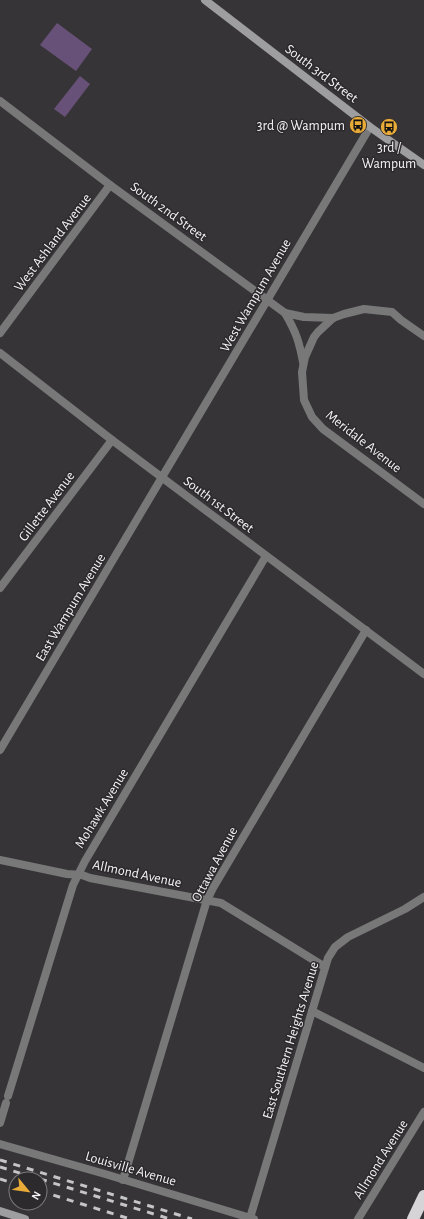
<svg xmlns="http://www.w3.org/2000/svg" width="424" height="1219" font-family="'Alegreya Sans',sans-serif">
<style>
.park{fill:#685178}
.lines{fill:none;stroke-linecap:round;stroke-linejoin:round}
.street{stroke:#787879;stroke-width:8}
.secondary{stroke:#9e9d9f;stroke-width:8}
.highway{stroke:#d6d4d7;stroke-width:12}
.rail{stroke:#c5c4c6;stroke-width:3;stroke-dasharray:7 7;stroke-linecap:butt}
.labels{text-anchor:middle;stroke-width:3;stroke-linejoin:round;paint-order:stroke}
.street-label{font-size:14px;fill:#f4f3f4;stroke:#2c2a2d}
.poi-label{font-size:14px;fill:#f4f3f4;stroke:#2c2a2d;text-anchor:end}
</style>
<rect width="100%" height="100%" fill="#363437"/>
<!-- park -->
<g class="park">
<polygon points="57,23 92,49 76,71 40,45"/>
<polygon points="80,76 90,84 65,117 54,109"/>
</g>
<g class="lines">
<!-- street -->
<g class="street">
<polyline points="0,101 110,185 285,313 304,317 333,318"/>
<path d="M 285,313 C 296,332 299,341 303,362"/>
<polyline points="0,333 110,185"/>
<polyline points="424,336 401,320 392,312 364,309 344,314 333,318 318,332 314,337 305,357 302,372 304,400 312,417 323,429 424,504"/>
<polyline points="0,353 112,440 424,674"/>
<polyline points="0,588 112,440"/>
<polyline points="0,750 370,127"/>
<polyline points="0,860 67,874 82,875 90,878 221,903 325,967"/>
<polyline points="312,1011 424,1068"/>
<polyline points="8,1096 73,885 85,861 266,556"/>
<polyline points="0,1123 6,1103"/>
<polyline points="0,1144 105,1174 254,1219"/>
<polyline points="123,1180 207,900 213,888 366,630"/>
<polyline points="250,1218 328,958 335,947 348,937 405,909 424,897"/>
<polyline points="358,1219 424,1112"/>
</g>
<!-- secondary -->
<g class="secondary">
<polyline points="205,0 370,127 424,165"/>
<polyline points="0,1211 25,1219"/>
</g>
<!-- highway -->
<polyline class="highway" points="413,1219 424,1196"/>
<!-- rail -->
<g class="rail">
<polyline points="0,1160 192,1219"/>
<polyline points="0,1167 39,1179"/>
<polyline points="0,1179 16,1184"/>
<polyline points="40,1179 170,1219"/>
<polyline points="40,1191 130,1219"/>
</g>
</g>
<!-- icons -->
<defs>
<symbol id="bus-disc" viewBox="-11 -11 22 22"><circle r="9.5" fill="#e9ab38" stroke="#2c2a2d"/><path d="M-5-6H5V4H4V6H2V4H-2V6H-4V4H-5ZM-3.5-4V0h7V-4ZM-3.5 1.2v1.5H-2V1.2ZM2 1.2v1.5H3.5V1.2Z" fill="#111"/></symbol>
</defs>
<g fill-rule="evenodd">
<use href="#bus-disc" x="348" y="115" width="20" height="20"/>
<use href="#bus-disc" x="379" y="117" width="20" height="20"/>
</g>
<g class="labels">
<!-- street labels -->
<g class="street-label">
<text transform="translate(322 73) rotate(37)" y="5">South 3rd Street</text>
<text transform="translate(169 211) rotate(36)" y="5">South 2nd Street</text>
<text transform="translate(52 242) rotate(-53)" y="5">West Ashland Avenue</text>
<text transform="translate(255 295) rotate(-60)" y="5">West Wampum Avenue</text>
<text transform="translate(364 441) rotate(38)" y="5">Meridale Avenue</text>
<text transform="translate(219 504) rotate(37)" y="5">South 1st Street</text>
<text transform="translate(46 506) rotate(-53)" y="5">Gillette Avenue</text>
<text transform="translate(70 607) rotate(-59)" y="5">East Wampum Avenue</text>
<text transform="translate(101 808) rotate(-59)" y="5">Mohawk Avenue</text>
<text transform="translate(214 864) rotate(-62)" y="5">Ottawa Avenue</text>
<text transform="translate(137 873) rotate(12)" y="5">Allmond Avenue</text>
<text transform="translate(290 1040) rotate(-73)" y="5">East Southern Heights Avenue</text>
<text transform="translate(380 1159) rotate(-58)" y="5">Allmond Avenue</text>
<text transform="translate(131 1168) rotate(16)" y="5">Louisville Avenue</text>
</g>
<!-- poi labels -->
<g class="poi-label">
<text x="345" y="130">3rd @ Wampum</text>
<text x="389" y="152" text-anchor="middle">3rd /<tspan x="389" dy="16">Wampum</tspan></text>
</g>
</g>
<!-- north arrow -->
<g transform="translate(28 1191) rotate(119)"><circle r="19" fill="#2c2a2d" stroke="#7c7a7d"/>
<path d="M0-3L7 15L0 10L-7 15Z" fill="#e9ab38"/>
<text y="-6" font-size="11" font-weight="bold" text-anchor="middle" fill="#f4f3f4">N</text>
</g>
</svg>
